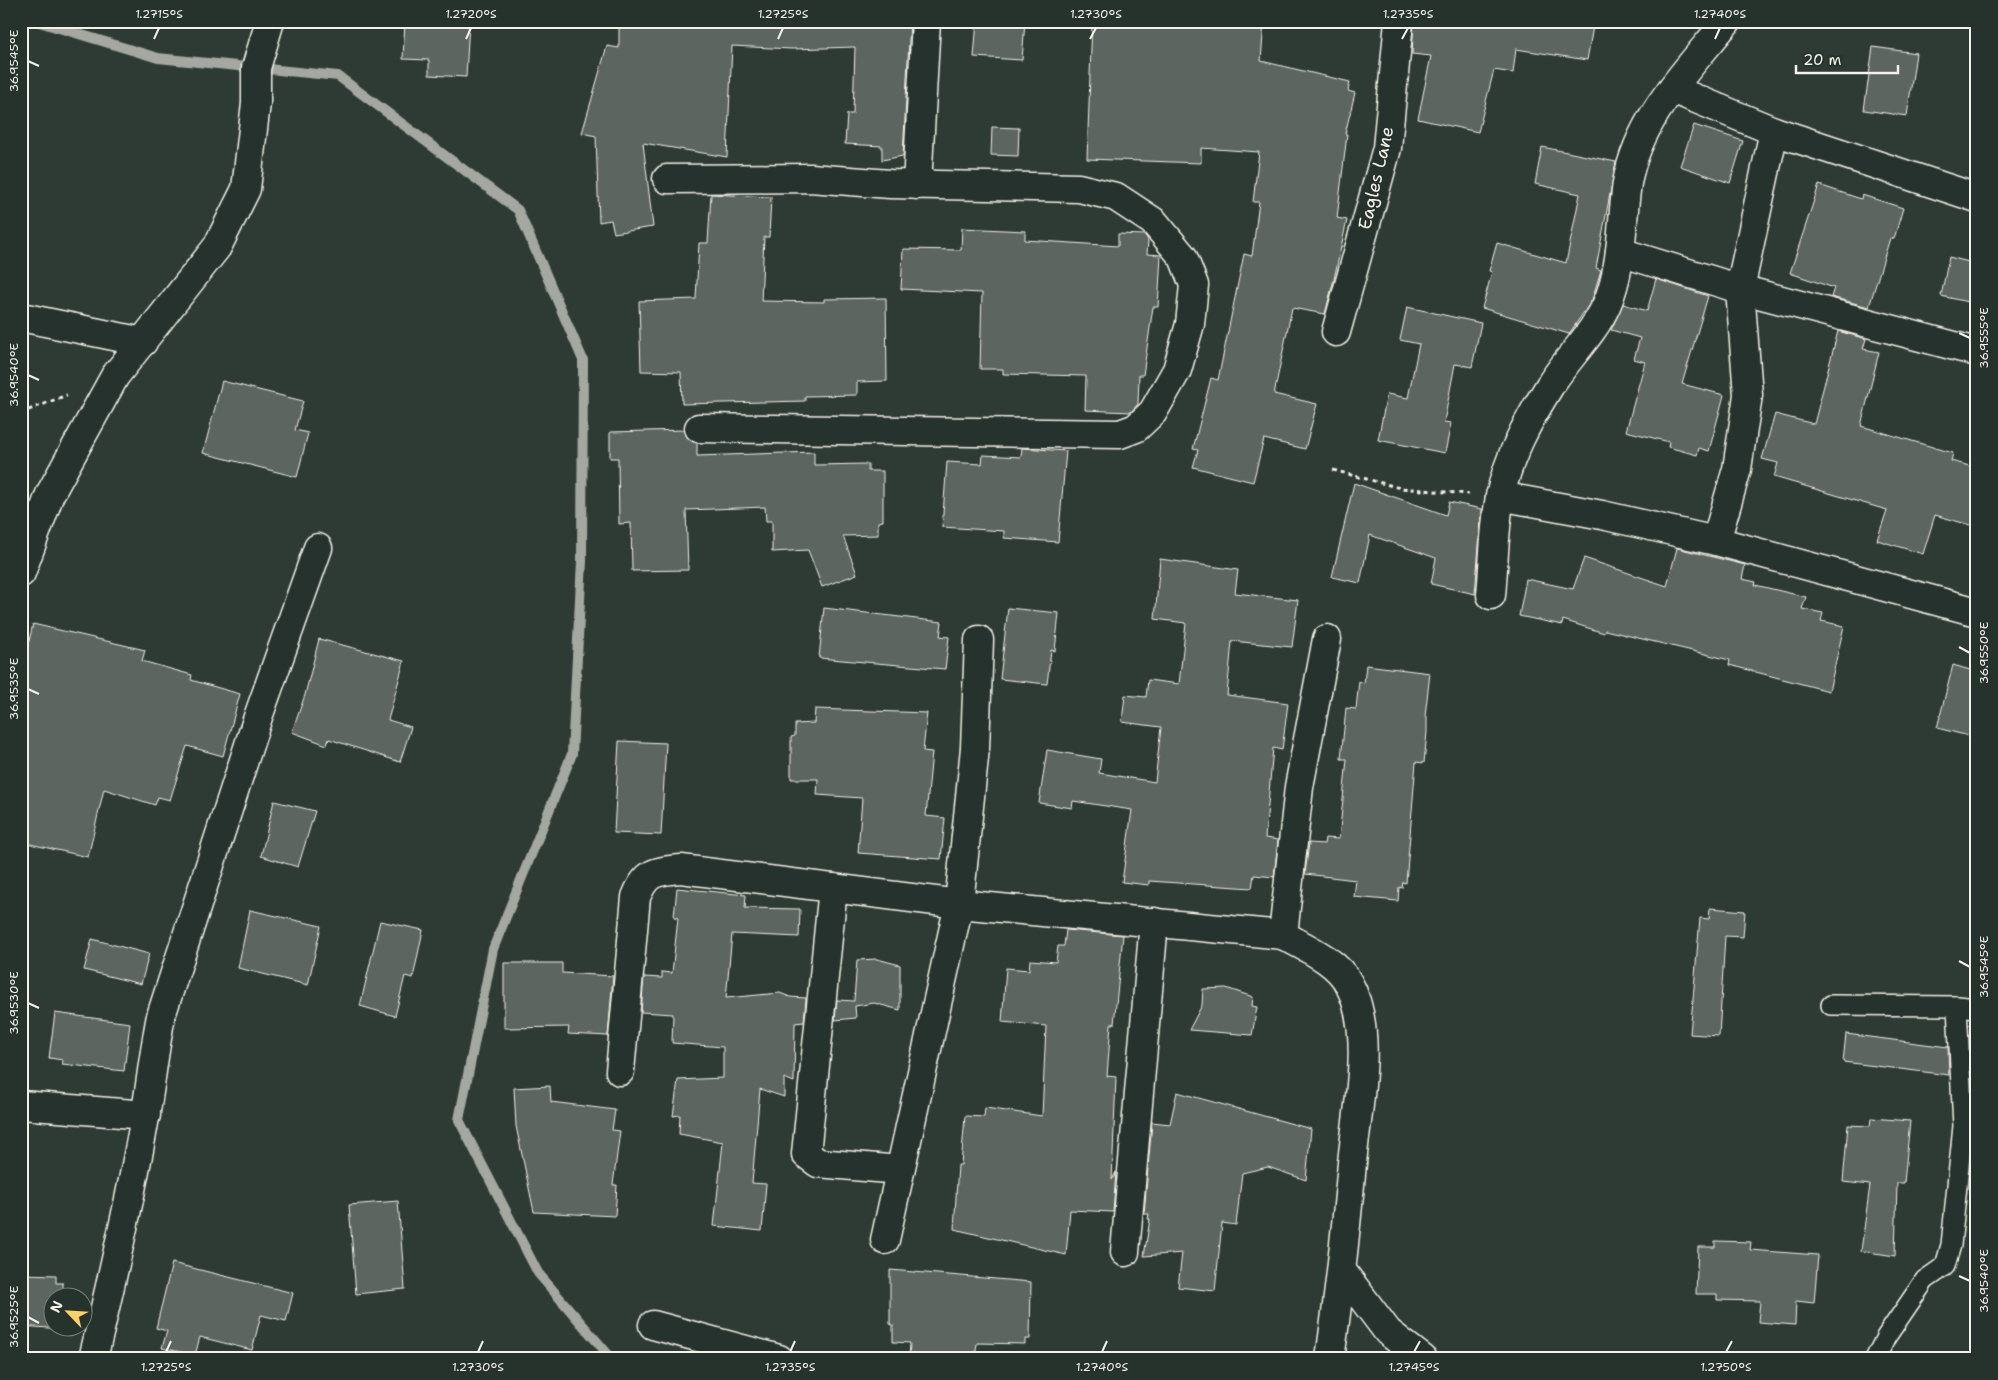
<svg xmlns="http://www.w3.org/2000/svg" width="1998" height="1380" font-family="'Shantell Sans',sans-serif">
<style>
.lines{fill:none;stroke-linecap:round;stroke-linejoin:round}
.stream{stroke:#a4a8a0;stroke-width:10}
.building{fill:#5c655e;stroke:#f4f1e8}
.lane-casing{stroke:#f4f1e8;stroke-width:22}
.street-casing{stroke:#f4f1e8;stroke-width:31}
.path{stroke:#f4f1e8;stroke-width:3;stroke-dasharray:4 4;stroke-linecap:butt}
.lane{stroke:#26332d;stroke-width:19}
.street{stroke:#26332d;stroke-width:28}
.ticks{fill:none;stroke:#f4f1e8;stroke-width:2}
.labels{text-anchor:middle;stroke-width:4.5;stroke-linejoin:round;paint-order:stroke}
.street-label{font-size:18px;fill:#f4f1e8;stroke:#26332d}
.neatline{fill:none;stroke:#f4f1e8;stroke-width:2}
.ticks-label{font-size:12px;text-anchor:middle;fill:#f4f1e8}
</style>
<rect width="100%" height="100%" fill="#2e3b34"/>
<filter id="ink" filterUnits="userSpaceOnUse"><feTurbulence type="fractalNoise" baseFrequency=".02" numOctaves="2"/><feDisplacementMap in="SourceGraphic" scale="10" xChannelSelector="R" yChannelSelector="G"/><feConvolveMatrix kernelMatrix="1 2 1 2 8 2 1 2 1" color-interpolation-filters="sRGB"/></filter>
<g filter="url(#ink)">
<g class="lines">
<!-- stream -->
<polyline class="stream" points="36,21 158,58 338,76 518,210 583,360 582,561 572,754 493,949 459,1120 538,1273 612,1359"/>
</g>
<!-- building -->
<g class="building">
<polygon points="405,21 469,21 466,77 429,75 429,60 403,59"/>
<polygon points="619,21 910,21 903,156 882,160 882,146 845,144 847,114 853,114 855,47 792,49 732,46 727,157 643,143 653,227 614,233 611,220 599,222 596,136 582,133 607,46 619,48"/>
<polygon points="977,21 1025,21 1022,60 974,57"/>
<polygon points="1092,21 1264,21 1261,61 1350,82 1348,91 1355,93 1345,134 1347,134 1337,218 1347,220 1334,279 1325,314 1292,308 1274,394 1317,404 1305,449 1264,439 1253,482 1193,467 1198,450 1193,449 1211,378 1218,380 1244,254 1252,256 1259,202 1253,202 1259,152 1201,148 1201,163 1087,159"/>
<polygon points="1414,21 1594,21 1587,60 1516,49 1513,73 1494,70 1478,132 1418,119 1431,56 1412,54"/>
<polygon points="1873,47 1916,53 1907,116 1864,110"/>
<polygon points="1694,125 1743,141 1730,183 1680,166"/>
<polygon points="992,127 1019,128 1018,156 991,155"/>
<polygon points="1542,147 1616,162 1596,268 1601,270 1592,300 1569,334 1482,308 1492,272 1489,271 1497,243 1566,263 1580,194 1535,184"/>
<polygon points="1819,185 1861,199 1862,195 1903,208 1894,239 1890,238 1869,307 1831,297 1834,288 1790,273"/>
<polygon points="711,194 771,197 769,237 764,237 761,301 824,302 824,299 886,298 887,381 857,382 857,395 805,396 805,401 682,404 681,372 641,371 639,301 696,299 699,243 708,243"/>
<polygon points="962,228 1025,231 1025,240 1118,246 1118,234 1145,235 1148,240 1147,254 1161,255 1158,307 1153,307 1143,375 1139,375 1138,404 1131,412 1085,410 1086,376 1003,374 1003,369 980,369 982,293 901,289 903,249 961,250"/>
<polygon points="1949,257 1977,264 1977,304 1941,296"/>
<polygon points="1656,279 1708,296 1682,384 1724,395 1709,451 1699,448 1697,455 1668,447 1669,442 1626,431 1645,362 1634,359 1640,338 1611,330 1623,304 1647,311"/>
<polygon points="1407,307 1481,323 1472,367 1455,364 1444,422 1451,423 1445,453 1378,440 1387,394 1408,398 1419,344 1400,340"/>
<polygon points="1838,331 1866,339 1863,349 1879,352 1861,426 1953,453 1951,461 1977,468 1977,527 1935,515 1923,554 1877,540 1887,510 1774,477 1778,463 1762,459 1775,414 1814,424"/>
<polygon points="222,381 303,401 295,430 308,433 297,477 203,453"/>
<polygon points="684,430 691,441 697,443 697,456 814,452 814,465 868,464 868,471 883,471 883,521 878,522 878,535 843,536 857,574 822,587 808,550 772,552 772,521 766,521 765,507 686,510 688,570 632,571 631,523 619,524 618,458 610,458 610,432"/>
<polygon points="1022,448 1066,451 1058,542 1004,538 1004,531 942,527 947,462 982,464 983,455 1021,457"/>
<polygon points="1354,483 1446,515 1449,502 1482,509 1475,594 1431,584 1436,558 1370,535 1360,583 1332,577"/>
<polygon points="1677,548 1745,565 1742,579 1756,582 1755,585 1806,597 1802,609 1823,613 1821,621 1844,626 1829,691 1729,665 1730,660 1605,630 1604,633 1563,620 1562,625 1519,616 1526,579 1573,589 1584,558 1667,586"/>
<polygon points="1160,559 1238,570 1235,593 1298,600 1292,647 1232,641 1227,695 1288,703 1282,750 1273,748 1265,838 1278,840 1274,877 1254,875 1252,888 1149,881 1149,885 1122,882 1132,810 1073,801 1072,808 1039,803 1047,750 1101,759 1099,773 1155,782 1161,727 1122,722 1125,695 1146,697 1148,680 1179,684 1186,623 1155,619"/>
<polygon points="824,608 942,622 940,636 949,637 945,669 819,658"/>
<polygon points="1008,608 1059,613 1055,651 1051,650 1047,684 1000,679"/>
<polygon points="33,624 145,650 142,661 192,675 191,680 240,694 223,756 187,746 170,800 158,797 155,805 104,789 88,857 21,842 21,675"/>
<polygon points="319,639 404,661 388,720 411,727 400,762 329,739 327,745 292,732 305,695"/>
<polygon points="1366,665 1430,673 1425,716 1427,716 1427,732 1424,763 1416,762 1406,883 1403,882 1402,888 1399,887 1398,901 1354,897 1356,880 1305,874 1309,843 1324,844 1325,838 1339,839 1347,759 1341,759 1346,708 1356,709 1359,681 1364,683"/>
<polygon points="1953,665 1977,672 1977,738 1937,728"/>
<polygon points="815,709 927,713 923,751 932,752 926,816 945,818 941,859 858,853 862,798 817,795 818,779 791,779 791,737 795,736 795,724 814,723"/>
<polygon points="619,741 666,743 661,835 614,833"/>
<polygon points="274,801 315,811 298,867 261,856"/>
<polygon points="677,888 746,895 745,908 800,909 799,937 732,934 726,998 780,993 790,997 806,998 804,1022 795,1023 794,1082 784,1078 784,1097 760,1089 752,1183 766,1184 762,1231 714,1226 723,1142 679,1134 680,1115 673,1116 678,1080 723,1078 723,1047 672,1043 673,1014 641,1012 644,977 662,978 662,972 672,973 678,918 674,917"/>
<polygon points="1710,908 1745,911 1743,937 1725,936 1719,1036 1690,1034 1700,918 1709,919"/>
<polygon points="250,910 321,926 308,985 238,968"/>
<polygon points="380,921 423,930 413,978 405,976 395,1016 360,1006"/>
<polygon points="1066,930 1123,935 1114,1024 1111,1024 1107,1076 1116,1077 1112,1180 1116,1172 1113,1212 1070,1210 1066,1255 954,1229 958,1165 961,1165 965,1116 984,1117 985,1108 1042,1116 1046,1026 1002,1022 1006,968 1029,970 1030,960 1056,962 1058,946 1064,946"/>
<polygon points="92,939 149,954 141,984 84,970"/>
<polygon points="877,959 900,965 900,1010 874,1003 855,1006 856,1018 835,1020 837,1000 854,1001 857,960"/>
<polygon points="504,963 562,963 562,973 613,976 608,1036 568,1034 569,1027 504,1028"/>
<polygon points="1226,988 1253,997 1252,1006 1257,1007 1252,1035 1189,1030 1202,1005 1203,989"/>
<polygon points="55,1013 130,1023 124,1071 62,1064 63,1060 49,1058"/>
<polygon points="1846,1034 1948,1047 1949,1075 1843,1062"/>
<polygon points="550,1086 551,1102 615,1110 612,1130 620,1131 613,1185 617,1185 615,1216 534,1212 516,1126 514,1088"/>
<polygon points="1177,1092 1311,1129 1306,1180 1268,1167 1242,1173 1236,1225 1222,1223 1215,1291 1178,1287 1182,1253 1144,1256 1150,1219 1148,1219 1149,1214 1144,1214 1152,1122 1170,1124"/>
<polygon points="1871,1118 1910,1121 1904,1183 1897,1183 1895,1256 1861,1251 1870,1185 1843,1182 1848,1125 1870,1126"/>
<polygon points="398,1201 405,1289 356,1294 349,1205"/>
<polygon points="1715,1241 1751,1242 1750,1250 1818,1255 1814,1303 1796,1301 1795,1325 1758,1322 1760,1301 1717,1300 1717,1294 1696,1294 1698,1247 1715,1247"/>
<polygon points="172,1263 293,1293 286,1321 261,1315 252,1350 200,1337 195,1355 162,1348 167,1331 156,1328"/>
<polygon points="890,1270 1031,1282 1030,1339 1025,1339 1025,1344 977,1343 975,1359 909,1359 910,1343 893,1342 893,1325 890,1324"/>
<polygon points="21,1274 56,1275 56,1283 63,1283 63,1298 52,1298 52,1328 62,1329 21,1326"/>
</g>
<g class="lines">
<defs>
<g id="lane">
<polyline points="1831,1005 1957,1006 1963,1126 1951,1245 1945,1266 1925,1280 1886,1337 1875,1359"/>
<polyline points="1957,1006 1977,1008"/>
</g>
<g id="street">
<polyline points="1672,89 1774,131 1977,198"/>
<polyline points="667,179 810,178 890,184 1079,188 1116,197 1154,222 1183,257 1194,285 1190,324 1177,370 1153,412 1136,428 1120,434 699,428"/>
<polyline points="917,185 926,21"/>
<polyline points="1620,252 1740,289 1977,352"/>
<polyline points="21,317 143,342"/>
<polyline points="1336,332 1387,148 1399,21"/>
<polyline points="1500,496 1602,515 1716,541 1977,612"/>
<polyline points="1716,541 1737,469 1748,395 1740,289 1774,131"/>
<polyline points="21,573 50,494 115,376 217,247 246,189 256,103 256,68 270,21"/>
<path d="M 1491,595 C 1494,563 1494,529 1500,497 C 1508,457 1528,421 1549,387 C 1566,359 1592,336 1606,306 C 1623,268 1621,224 1627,183 C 1639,117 1686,72 1727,21"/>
<polyline points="833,888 806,1154 818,1163 900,1170"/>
<polyline points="1283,935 1299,787 1327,639"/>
<path d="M 620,1071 L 636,897 C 646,872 655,871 681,869 L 959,904 L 1283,935 C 1306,948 1336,960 1349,984 C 1375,1033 1357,1110 1352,1163 C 1346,1229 1339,1294 1330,1359"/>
<polyline points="21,1105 146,1115"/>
<polyline points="885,1240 959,904 975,748 979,640"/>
<polyline points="1125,1252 1154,922"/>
<polyline points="1342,1271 1388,1332 1423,1359"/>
<polyline points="653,1325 779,1359"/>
<path d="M 93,1359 C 112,1279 131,1198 145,1117 C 151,1083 154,1050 161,1016 L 258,717 L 318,548"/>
</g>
</defs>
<!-- lane casing -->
<use href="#lane" class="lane-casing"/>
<!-- street casing -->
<use href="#street" class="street-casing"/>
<!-- path -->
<g class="path">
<polyline points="21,413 67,395"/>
<polyline points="1333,470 1400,488 1469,494"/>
</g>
<!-- lane -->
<use href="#lane" class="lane"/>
<!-- street -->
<use href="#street" class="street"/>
</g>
</g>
<!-- ticks -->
<path class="ticks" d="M 154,39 L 159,28M 466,39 L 471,28M 778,39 L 783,28M 1090,39 L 1096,28M 1402,39 L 1408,28M 1715,39 L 1720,28M 28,61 L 39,66M 1959,333 L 1970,338M 28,375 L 39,380M 1959,647 L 1970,653M 28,689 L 39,694M 1959,961 L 1970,967M 28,1003 L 39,1008M 1959,1276 L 1970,1281M 28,1317 L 39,1323M 166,1352 L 171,1341M 478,1352 L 483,1341M 790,1352 L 795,1341M 1102,1352 L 1107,1341M 1414,1352 L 1420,1341M 1726,1352 L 1732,1341"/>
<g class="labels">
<!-- street labels -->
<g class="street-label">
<text transform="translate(1376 178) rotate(-77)" y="6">Eagles Lane</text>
</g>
</g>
<!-- margin -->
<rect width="1998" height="1380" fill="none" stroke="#26332d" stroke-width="55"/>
<!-- north arrow -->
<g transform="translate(68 1312) rotate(295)"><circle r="24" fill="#26332d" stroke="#787f78"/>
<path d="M0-4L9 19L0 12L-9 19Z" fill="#ffd166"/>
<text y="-8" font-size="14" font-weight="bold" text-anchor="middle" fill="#f4f1e8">N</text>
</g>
<!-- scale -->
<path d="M1796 65v8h102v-8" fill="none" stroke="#f4f1e8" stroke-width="2.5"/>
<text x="1803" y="65" font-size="15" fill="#f4f1e8" stroke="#26332d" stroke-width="4" paint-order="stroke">20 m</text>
<rect x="28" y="28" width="1942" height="1324" class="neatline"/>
<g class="ticks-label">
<text x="159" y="18">1.2715°S</text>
<text x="471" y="18">1.2720°S</text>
<text x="783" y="18">1.2725°S</text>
<text x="1096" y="18">1.2730°S</text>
<text x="1408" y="18">1.2735°S</text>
<text x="1720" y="18">1.2740°S</text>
<text transform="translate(14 61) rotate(-90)" y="4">36.9545°E</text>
<text transform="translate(1984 338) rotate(-90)" y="4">36.9555°E</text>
<text transform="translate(14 375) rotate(-90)" y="4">36.9540°E</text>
<text transform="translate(1984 653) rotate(-90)" y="4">36.9550°E</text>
<text transform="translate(14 689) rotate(-90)" y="4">36.9535°E</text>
<text transform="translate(1984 967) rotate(-90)" y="4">36.9545°E</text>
<text transform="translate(14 1003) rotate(-90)" y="4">36.9530°E</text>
<text transform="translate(1984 1281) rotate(-90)" y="4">36.9540°E</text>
<text transform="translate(14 1317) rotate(-90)" y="4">36.9525°E</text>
<text x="166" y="1371">1.2725°S</text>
<text x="478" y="1371">1.2730°S</text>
<text x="790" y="1371">1.2735°S</text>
<text x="1102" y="1371">1.2740°S</text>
<text x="1414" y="1371">1.2745°S</text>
<text x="1726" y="1371">1.2750°S</text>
</g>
</svg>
